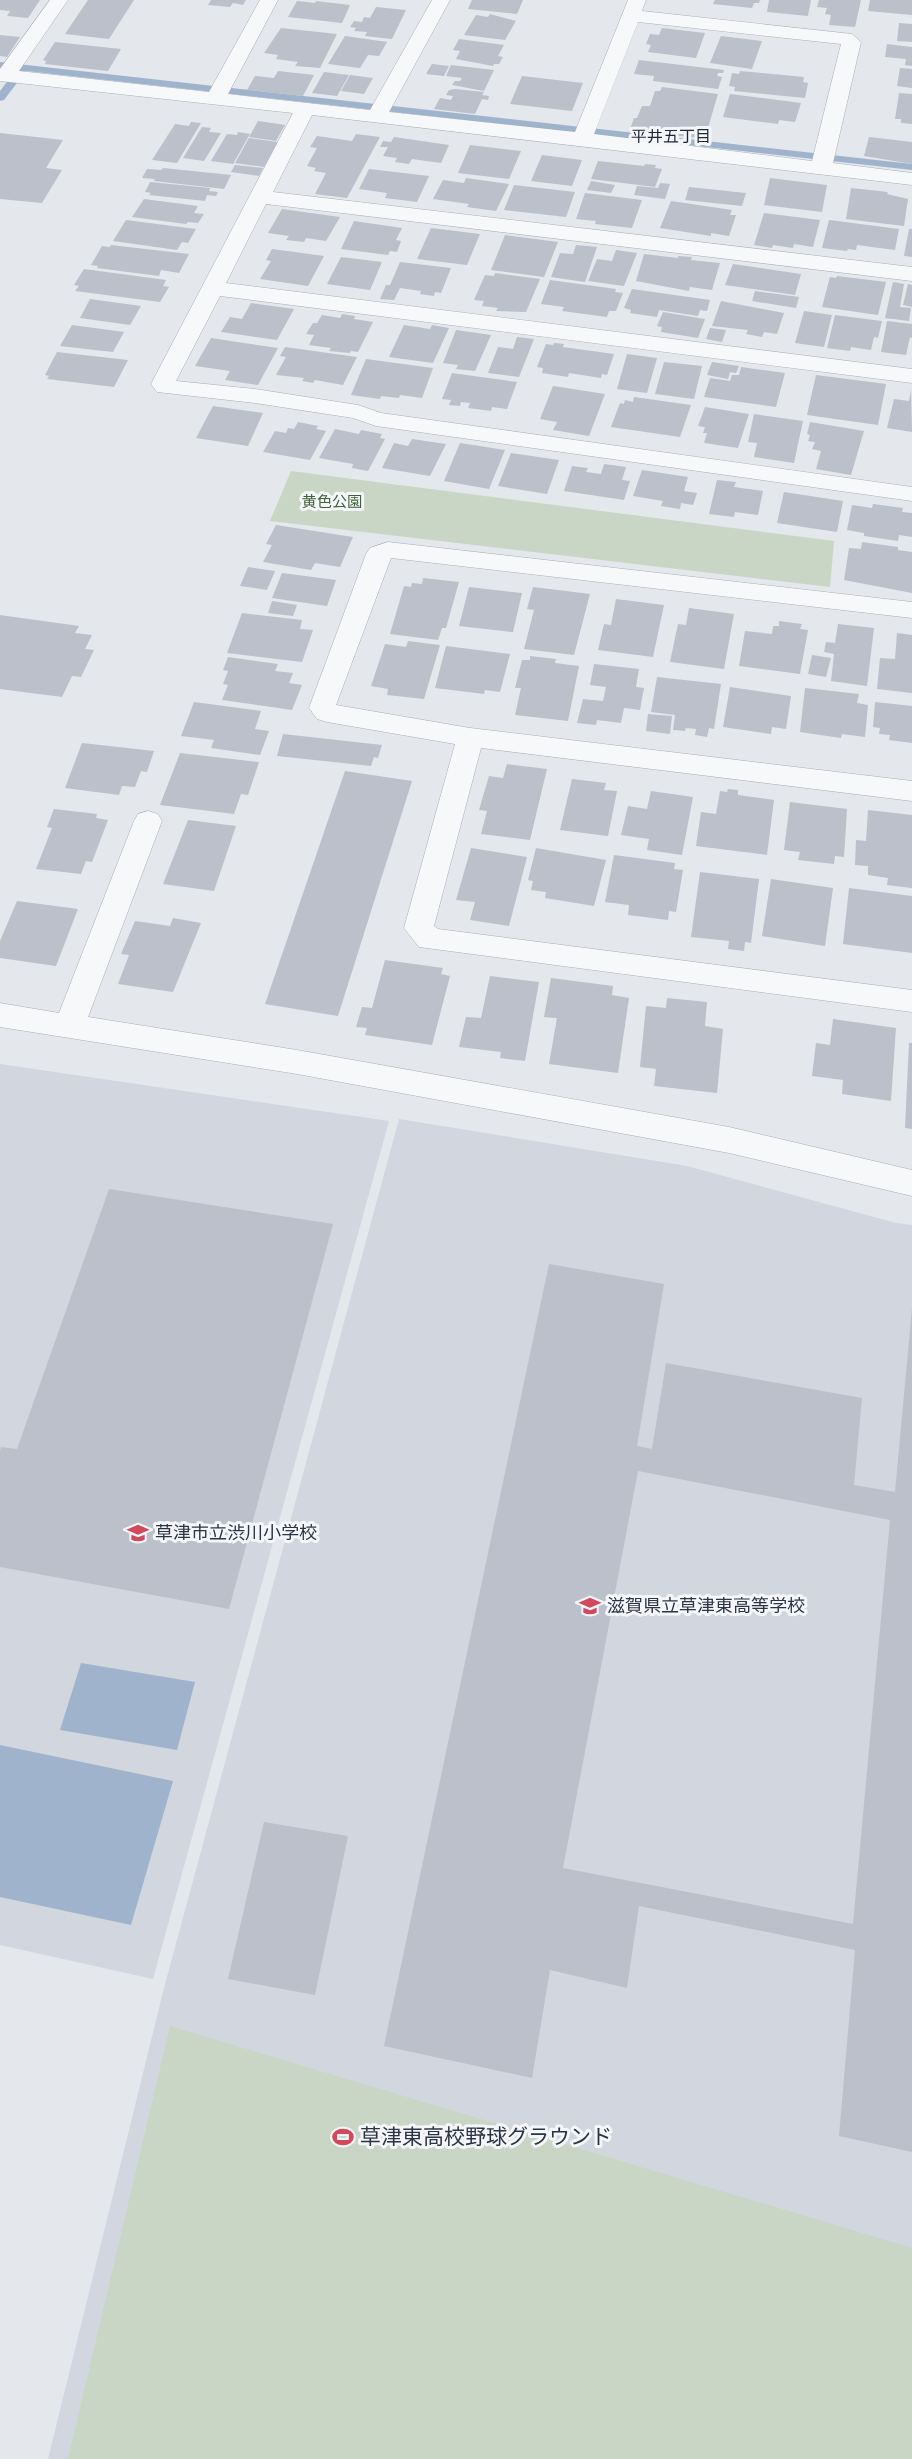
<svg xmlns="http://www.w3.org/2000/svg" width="912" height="2459" font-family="Barlow,'Noto Sans JP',sans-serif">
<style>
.built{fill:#d2d6de}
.green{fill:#c9d6c5}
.water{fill:#9fb4cc}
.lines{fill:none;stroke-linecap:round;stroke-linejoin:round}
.stream{fill:#9fb4cc;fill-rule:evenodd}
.building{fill:#bbc0ca;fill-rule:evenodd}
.minor-casing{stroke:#a9aeb7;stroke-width:1}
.minor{fill:#f7f8fa;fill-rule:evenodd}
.labels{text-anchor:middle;stroke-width:6;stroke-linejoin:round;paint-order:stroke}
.far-park-label{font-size:15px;fill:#3f6138;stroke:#f4f6f9}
.far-neighbourhood-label{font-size:16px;fill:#1d2536;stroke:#f4f6f9}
.poi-label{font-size:18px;fill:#2b3445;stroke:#f4f6f9;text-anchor:start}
.near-poi-label{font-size:21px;fill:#2b3445;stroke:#f4f6f9;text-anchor:start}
</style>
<rect width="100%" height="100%" fill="#e4e7ec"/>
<!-- built -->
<g class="built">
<polygon points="0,1064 389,1121 153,1979 0,1945"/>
<polygon points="399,1119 687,1166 896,1223 912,1225 912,2459 48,2459 164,1988"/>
</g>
<!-- green -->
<g class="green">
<polygon points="291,471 834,541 830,587 270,521"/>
<polygon points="170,2026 912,2248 912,2459 68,2459"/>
</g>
<!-- water -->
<g class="water">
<polygon points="81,1663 195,1682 177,1750 60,1730"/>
<polygon points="0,1745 173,1781 131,1925 0,1897"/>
</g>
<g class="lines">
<!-- stream -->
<polygon class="stream" points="0,62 912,164 912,170 26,71 4,100 0,101 0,91 16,70 0,68"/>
</g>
<!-- building -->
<g class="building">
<polygon points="0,0 40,0 28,18 7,16 10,11 0,10"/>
<polygon points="88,0 134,0 109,39 65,34"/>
<polygon points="211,0 246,0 243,5 233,3 230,7 208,5"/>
<polygon points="472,0 523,0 517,14 468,9"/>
<polygon points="715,0 760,0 759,3 754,3 752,8 713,4"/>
<polygon points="769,0 811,0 808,16 767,12"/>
<polygon points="819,0 861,0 855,27 829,25 831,15 825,14 827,8 817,7"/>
<polygon points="870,0 912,0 912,15 868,11"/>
<polygon points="297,1 315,3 316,1 350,5 342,23 288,17"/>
<polygon points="376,7 406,10 392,39 365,36 367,32 354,31 356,28 350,27 354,21 362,22 364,17 370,18"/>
<polygon points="490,14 516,21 505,40 464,35 476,15 488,17"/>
<polygon points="899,23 912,24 912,42 897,41"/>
<polygon points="281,28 337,34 320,68 295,66 298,62 276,59 278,55 264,53"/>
<polygon points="662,28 705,33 696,58 648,52 651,45 646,44 650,34 659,35"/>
<polygon points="0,35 20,37 7,57 0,56"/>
<polygon points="345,36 387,42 379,56 368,55 360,68 328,64"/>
<polygon points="721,36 762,41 752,69 710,63"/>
<polygon points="459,39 504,45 498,56 503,57 499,64 494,64 493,66 456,59 460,51 453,50"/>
<polygon points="55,42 121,49 108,71 45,64 46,61 43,60"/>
<polygon points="887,44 912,47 912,66 905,65 906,59 885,57"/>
<polygon points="639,60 724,70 723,73 718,73 717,76 722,77 718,89 653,81 654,76 634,74"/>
<polygon points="432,64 449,66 444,76 426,74"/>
<polygon points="451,65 494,70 484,91 452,85 455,81 460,81 462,78 446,76"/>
<polygon points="900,68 912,69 912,88 897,86"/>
<polygon points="278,71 314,75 303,96 247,90 255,76 274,78"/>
<polygon points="740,71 804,77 803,82 808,83 805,98 734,91 735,87 729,86 732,73 739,74"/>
<polygon points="324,72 349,75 337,96 312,93"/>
<polygon points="350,75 373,78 364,94 341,91"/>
<polygon points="522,76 583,83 572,111 510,104"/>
<polygon points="662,87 718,94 705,138 629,132 634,118 637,118 642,106 650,106 655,91 660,91"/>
<polygon points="455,89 484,92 482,95 489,96 488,100 482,99 475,114 434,109 440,98 451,100 453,96 446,95 449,90"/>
<polygon points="899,93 912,94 912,124 901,123 901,119 895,119"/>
<polygon points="730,94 801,103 795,122 779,120 778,124 723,117"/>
<polygon points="258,121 285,125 276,141 249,137"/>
<polygon points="191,122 201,123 177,163 152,160 175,124 189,126"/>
<polygon points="202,127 211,128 209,132 221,133 204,161 183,158"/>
<polygon points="238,132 250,134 233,164 211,161 227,134 237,135"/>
<polygon points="0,133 63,140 46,168 62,170 42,203 0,199"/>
<polygon points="356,134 380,137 347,198 315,194 326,173 314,171 316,168 307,166 317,148 310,147 317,136 352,141"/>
<polygon points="394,137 449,145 441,163 412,159 409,164 395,162 397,158 383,156 388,147 380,147 383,141 391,142"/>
<polygon points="869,137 912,142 912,164 864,156"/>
<polygon points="249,138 278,142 264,167 235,163"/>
<polygon points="470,145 521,151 509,179 458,173"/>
<polygon points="542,155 582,160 572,186 531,181"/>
<polygon points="598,161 644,166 645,164 656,165 655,168 662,169 655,187 591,179"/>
<polygon points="235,165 263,168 259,176 231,172"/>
<polygon points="163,168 231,175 224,189 154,181 155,179 142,178 147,169 161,170"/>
<polygon points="369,169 429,176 417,202 385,198 387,193 359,189"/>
<polygon points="466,178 509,184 496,211 467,207 469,204 433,199 443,180 464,183"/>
<polygon points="770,178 827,185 822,212 764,205"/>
<polygon points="591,181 615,185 611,193 587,190"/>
<polygon points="150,182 210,188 209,191 218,192 216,196 207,195 205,201 149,195 151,193 145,192"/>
<polygon points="660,183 670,184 665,199 634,195 637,186 658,188"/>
<polygon points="514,185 575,192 566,217 504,210"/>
<polygon points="689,187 746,193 742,206 685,200"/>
<polygon points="851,188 888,192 887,194 908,199 904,226 846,219"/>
<polygon points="585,193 642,200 632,228 595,224 596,221 576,219"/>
<polygon points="144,199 198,206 194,213 204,214 198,223 188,222 186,224 132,217"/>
<polygon points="671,201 732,210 730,215 736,215 729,236 711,233 711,236 660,228"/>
<polygon points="282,209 340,217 326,241 306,238 304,242 286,240 289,236 268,233"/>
<polygon points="764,213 820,220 813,247 794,244 793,248 773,245 772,248 754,245"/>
<polygon points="126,220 196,229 188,243 182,242 177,250 113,241"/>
<polygon points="829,220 899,229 895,250 857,245 856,250 848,249 847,251 822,248"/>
<polygon points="354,221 402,228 396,240 401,241 397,252 390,251 388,255 341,249"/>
<polygon points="431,228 480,234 467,265 417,259"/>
<polygon points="909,229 912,229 912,257 904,256"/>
<polygon points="505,235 558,242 544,277 491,270"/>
<polygon points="111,245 189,254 179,273 161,270 159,276 97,268 98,266 91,265 102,246 110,247"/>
<polygon points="576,245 597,247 585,282 551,277 560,253 573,254"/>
<polygon points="272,249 324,256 308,286 260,279 271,261 266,260"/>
<polygon points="616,250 637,253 624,286 588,281 597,259 612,261"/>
<polygon points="644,254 678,258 678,256 692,257 691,260 720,263 712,290 690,287 689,291 636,281"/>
<polygon points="341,257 382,262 370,290 327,284"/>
<polygon points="400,262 451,268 441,293 435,292 434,296 420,294 421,291 400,288 394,300 380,299 386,285 390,285"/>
<polygon points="733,264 801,274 795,295 725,285"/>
<polygon points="84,269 166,280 163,286 169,287 160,302 75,291 79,286 74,285"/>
<polygon points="495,273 540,279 526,312 496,311 498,308 482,306 484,301 474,300 485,275 494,276"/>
<polygon points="837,276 886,282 878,315 822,307 830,277 836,278"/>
<polygon points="550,280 616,289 615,292 623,293 616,311 609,311 607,317 562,311 564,307 541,304"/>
<polygon points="893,282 904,284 900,307 911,308 909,321 885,318"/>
<polygon points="908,284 912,285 912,307 903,305"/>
<polygon points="632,289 710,300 707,311 700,310 698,316 659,310 657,317 630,313 631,310 624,308"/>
<polygon points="755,291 799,297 796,308 752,301"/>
<polygon points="90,299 141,306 130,325 80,318"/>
<polygon points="721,301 784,313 777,334 764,332 762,337 746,334 748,330 712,326"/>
<polygon points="251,303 294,309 277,340 221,332 230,317 242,319"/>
<polygon points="804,311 832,315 824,347 795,343"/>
<polygon points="663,312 705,319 698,338 661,332 662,327 657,326"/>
<polygon points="342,314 355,316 354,319 373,322 358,352 351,351 350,353 329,351 331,348 309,345 314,335 306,334 313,323 317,323 322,315 340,318"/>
<polygon points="835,315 882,321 878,338 874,337 871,350 851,347 850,351 827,348"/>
<polygon points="887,321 912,324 912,338 910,337 906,355 881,352"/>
<polygon points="72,325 124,332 113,352 60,346"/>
<polygon points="404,325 430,329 432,325 449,328 433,363 389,357"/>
<polygon points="710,328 726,330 722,342 706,339"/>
<polygon points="456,330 491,335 475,371 456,369 458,365 443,363"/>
<polygon points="517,337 534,339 519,377 488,373 498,347 513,349"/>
<polygon points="211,338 278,348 258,385 225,380 230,371 195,366"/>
<polygon points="554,343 564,344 563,347 614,354 607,375 602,374 601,378 569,373 568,377 542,373 543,368 537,367 546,344 553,345"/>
<polygon points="285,347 357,357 343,385 315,380 313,383 302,381 304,378 276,375 286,357 280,356"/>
<polygon points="57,352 128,360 114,387 47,379 49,376 45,375"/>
<polygon points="627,354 657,358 647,393 617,389"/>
<polygon points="366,359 433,368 422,398 400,395 399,398 381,396 380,399 351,395"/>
<polygon points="664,362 702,366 694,399 655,394"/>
<polygon points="712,362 739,366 736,373 730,372 728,379 707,375"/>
<polygon points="741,367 785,373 776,407 704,397 710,378 730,381 732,375 739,375"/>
<polygon points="452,373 517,382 507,409 492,407 491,411 468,408 470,403 461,402 460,406 449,405 451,400 442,399"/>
<polygon points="816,375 886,384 878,425 807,415"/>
<polygon points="553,386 605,394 589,436 553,430 557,422 540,419"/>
<polygon points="911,390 912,432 887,428 894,399 909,401"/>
<polygon points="634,397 691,405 680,437 611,427 620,403 624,404 625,400 633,402"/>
<polygon points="213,406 263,413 248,446 196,438"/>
<polygon points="705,407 749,414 738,448 704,443 707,433 703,433 705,427 698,426"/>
<polygon points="754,414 803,421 794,463 754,457 757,443 748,442"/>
<polygon points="298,422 318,426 316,429 326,431 310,460 263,452 275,431 286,433 288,428 294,429"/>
<polygon points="810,422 864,431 851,475 816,469 821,451 812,449 815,442 808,441 810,435 807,434"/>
<polygon points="335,429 359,434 361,430 382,434 380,438 385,439 368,471 352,468 353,464 319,458"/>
<polygon points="412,439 446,444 430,476 382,468 394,443 408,446"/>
<polygon points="460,443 505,450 489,489 444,481"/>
<polygon points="511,453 559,460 547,494 498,486"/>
<polygon points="604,464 626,467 622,480 630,481 624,500 564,491 572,466 588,468 586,472 601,474"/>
<polygon points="642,470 688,477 684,491 697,493 693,505 681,503 680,509 661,506 663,501 633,496"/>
<polygon points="717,480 736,482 734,487 763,491 758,515 735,512 734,517 709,514"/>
<polygon points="784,492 843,501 837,532 777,523"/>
<polygon points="873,504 903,508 902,512 912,513 912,537 899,535 898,541 864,536 864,533 847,530 852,505 872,508"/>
<polygon points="276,525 353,537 340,567 315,563 311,570 263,562 272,545 266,544"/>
<polygon points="862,542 898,547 898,550 912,552 912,593 844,580 849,548 861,549"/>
<polygon points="248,567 275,571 267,590 240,586"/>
<polygon points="282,573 336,580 327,606 272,598"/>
<polygon points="423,578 459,582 446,628 442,628 438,640 390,634 404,586 411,587 412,583 422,584"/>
<polygon points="469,587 522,593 513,632 459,626"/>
<polygon points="533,587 590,594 574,655 524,649 534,610 527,609"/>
<polygon points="616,599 664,605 653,657 598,650 604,624 611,625"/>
<polygon points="272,601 297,605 293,616 268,613"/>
<polygon points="689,608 734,614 724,669 670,662 678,624 686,625"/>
<polygon points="242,613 302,620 300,629 313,630 302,662 227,653"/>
<polygon points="0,615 79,626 75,633 92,635 85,649 94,650 81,677 72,676 62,697 0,689"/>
<polygon points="779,621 802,624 800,629 808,630 800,674 739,666 745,631 772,634 773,626 779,626"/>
<polygon points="838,624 874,628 867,686 831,681 834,654 824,652 826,642 835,643"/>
<polygon points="897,633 912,635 912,693 877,689 880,658 895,659"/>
<polygon points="408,641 440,645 424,699 387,695 388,689 371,686 385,644 406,647"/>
<polygon points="446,646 510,654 500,692 485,690 484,694 435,688"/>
<polygon points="812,655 831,658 826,677 808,674"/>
<polygon points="530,656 556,659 555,663 579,666 568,721 515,715 521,688 515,688 522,660 530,660"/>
<polygon points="228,657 278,664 275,671 293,673 289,683 302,685 292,710 222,700 228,685 223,684 228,671 223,670"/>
<polygon points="594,664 639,669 636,687 644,688 640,710 624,708 621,723 597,720 596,725 577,723 583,699 603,701 606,687 590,685"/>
<polygon points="657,677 721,684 714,729 709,728 707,737 695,735 696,729 686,728 685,731 673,730 675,715 651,712"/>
<polygon points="730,687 791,696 786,729 772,727 771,734 723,727"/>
<polygon points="805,688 859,694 857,703 868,705 865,737 842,734 841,738 800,732"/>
<polygon points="194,702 261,711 255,729 269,731 260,755 211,748 214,740 181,736"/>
<polygon points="875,702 912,706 912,743 889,740 890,735 879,734 880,728 873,727"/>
<polygon points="648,714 672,716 670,734 646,731"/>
<polygon points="283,734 382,745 378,758 374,757 371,766 277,756"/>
<polygon points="82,743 154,751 147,772 141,771 135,787 122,786 119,795 65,788"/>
<polygon points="180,753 259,762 248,795 241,794 234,814 160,805"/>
<polygon points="507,764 547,769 530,840 481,834 487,811 479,810 489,776 503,778"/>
<polygon points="345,771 412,781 338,1016 265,1004"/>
<polygon points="572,779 606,783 604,790 617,791 608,836 560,830"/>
<polygon points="728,789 738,790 738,795 774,800 767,855 696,846 701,812 716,814 720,791 727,792"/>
<polygon points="651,791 693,797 682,855 647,850 649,839 621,835 628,806 647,809"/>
<polygon points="790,802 847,809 844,857 835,856 834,864 798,860 800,852 784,850"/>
<polygon points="54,809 97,814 96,818 108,820 92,862 86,861 81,874 36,869 52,828 47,827"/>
<polygon points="868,810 912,815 912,888 887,885 888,878 868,875 868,866 855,865 856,840 866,841"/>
<polygon points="188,820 236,826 214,891 163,884"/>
<polygon points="471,848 527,857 509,926 470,920 475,902 456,900"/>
<polygon points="536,848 606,860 594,906 545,898 546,892 531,890 533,881 528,880"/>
<polygon points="614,855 675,863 674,869 683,870 676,912 669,911 668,920 628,915 629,905 605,902"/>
<polygon points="700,872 759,879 751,943 745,942 744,951 728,949 729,941 691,937"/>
<polygon points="771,879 833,888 825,946 762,936"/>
<polygon points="849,888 912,896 912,953 843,944"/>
<polygon points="17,901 78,909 56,966 0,958 0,941"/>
<polygon points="173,918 201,923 173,992 118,984 129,955 121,954 135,921 170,926"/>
<polygon points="385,960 443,968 441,974 450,976 432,1045 365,1035 367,1028 356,1027 362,1007 372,1008"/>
<polygon points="490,976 539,982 525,1061 500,1058 501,1052 459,1047 466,1017 481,1018"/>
<polygon points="551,978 613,986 612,995 629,998 618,1073 549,1064 557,1018 544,1017"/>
<polygon points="667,998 707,1002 705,1026 723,1029 717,1093 654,1086 656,1069 640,1067 646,1006 666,1008"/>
<polygon points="833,1019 896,1028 891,1101 842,1094 843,1080 812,1076 816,1043 830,1045"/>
<polygon points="909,1043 912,1043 912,1129 905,1128"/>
<polygon points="109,1189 333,1224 229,1609 0,1567 0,1451 1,1447 17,1449"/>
<path d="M 549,1264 L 664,1284 L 637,1446 L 652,1449 L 666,1363 L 862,1398 L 854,1485 L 895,1492 L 912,1308 L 912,2152 L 839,2136 L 855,1950 L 639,1906 L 627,1988 L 550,1970 L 532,2078 L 384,2046 ZM 638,1471 L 890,1520 L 853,1924 L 563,1868 Z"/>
<polygon points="264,1822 348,1836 315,1995 228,1979"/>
</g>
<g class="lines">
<defs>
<g id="minor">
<path d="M 50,0 L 68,0 L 19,71 L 209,92 L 260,0 L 278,0 L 228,94 L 370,110 L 432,0 L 450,0 L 389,112 L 575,132 L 628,0 L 646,0 L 642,11 L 852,34 L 861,42 L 833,163 L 912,173 L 912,185 L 312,115 L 273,192 L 912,267 L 912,281 L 266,204 L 226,283 L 912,369 L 912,383 L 220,296 L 176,381 L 255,389 L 358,405 L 381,413 L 912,487 L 912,501 L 376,426 L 353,418 L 255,403 L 157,392 L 151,384 L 293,113 L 0,81 L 0,69 ZM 638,22 L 841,44 L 812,161 L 594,134 Z"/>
<polygon points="388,542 912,602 912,618 391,558 336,705 470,728 912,781 912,801 481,748 434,926 438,929 912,990 912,1012 419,947 404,928 455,744 327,722 317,719 309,708 366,554 370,548"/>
<polygon points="148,811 158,814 162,821 88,1017 297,1050 729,1127 912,1170 912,1196 729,1153 297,1074 0,1027 0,1003 59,1013 134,821 138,814"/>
</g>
</defs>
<!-- minor casing -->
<use href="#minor" class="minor-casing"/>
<!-- minor -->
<use href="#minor" class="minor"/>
</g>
<!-- icons -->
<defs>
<symbol id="school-bare" viewBox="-9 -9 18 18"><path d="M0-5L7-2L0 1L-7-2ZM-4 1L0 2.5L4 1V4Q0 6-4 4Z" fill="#d1495b" stroke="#f4f6f9" stroke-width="2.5" paint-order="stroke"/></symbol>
<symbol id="stadium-bare" viewBox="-9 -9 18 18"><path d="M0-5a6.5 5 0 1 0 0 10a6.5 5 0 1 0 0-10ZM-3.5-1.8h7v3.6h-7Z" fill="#d1495b" stroke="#f4f6f9" stroke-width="2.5" paint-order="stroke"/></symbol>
</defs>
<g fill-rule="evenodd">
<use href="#school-bare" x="123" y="1518" width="30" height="30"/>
<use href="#school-bare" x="575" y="1591" width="30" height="30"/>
<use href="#stadium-bare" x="328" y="2122" width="30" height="30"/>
</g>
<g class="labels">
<!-- far-park labels -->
<g class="far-park-label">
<text x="332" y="507">黄色公園</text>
</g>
<!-- far-neighbourhood labels -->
<g class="far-neighbourhood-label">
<text x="671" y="142">平井五丁目</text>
</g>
<!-- poi labels -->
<g class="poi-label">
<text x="155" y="1539">草津市立渋川小学校</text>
<text x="607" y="1612">滋賀県立草津東高等学校</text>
</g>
<!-- near-poi labels -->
<g class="near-poi-label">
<text x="360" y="2144">草津東高校野球グラウンド</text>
</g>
</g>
</svg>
